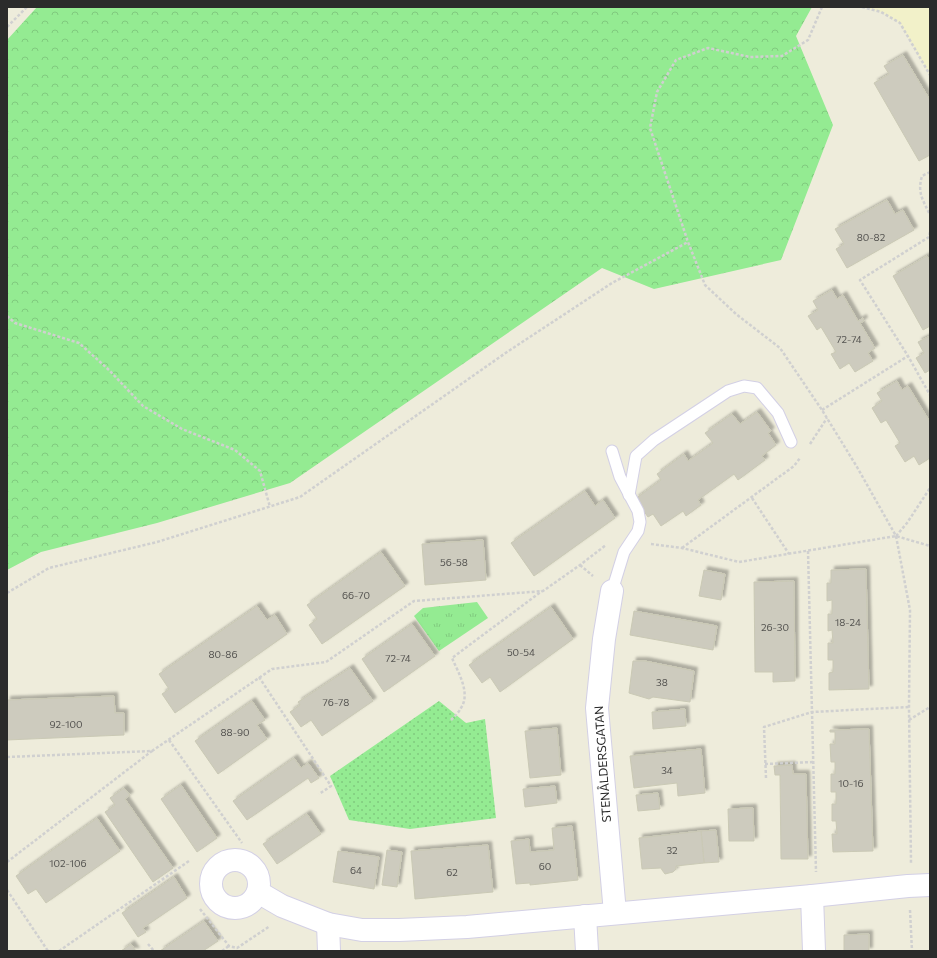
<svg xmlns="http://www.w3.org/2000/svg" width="937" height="958" font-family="Commissioner,sans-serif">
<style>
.education{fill:#f2f1c9}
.grass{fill:url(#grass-dots)}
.forest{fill:url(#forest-crowns)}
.park{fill:url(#park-tufts)}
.building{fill:#cdcbbe;stroke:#cac9b5;filter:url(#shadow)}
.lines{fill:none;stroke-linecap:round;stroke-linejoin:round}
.service-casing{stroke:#d3d0e5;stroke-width:13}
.minor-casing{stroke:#d3d0e5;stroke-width:24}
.path{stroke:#d0d0d0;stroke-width:2.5;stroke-dasharray:3 2;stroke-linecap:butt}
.service{stroke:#fff;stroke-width:11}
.minor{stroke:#fff;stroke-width:22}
.labels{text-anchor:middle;stroke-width:4;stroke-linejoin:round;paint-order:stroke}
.number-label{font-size:10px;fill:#545350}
.street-label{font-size:12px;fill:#2b2b2b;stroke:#fff}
</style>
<defs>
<pattern id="grass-dots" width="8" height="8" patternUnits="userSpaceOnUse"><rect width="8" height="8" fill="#94eb92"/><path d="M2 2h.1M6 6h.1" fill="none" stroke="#80ca7e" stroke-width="1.8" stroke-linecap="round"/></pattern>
<pattern id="forest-crowns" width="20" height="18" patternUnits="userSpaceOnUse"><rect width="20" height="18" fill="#94eb92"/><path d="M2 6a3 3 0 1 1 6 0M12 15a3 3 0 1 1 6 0" fill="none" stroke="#80ca7e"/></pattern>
<pattern id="park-tufts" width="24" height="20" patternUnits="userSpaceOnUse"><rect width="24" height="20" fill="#94eb92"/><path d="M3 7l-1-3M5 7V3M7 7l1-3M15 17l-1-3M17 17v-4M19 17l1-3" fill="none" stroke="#80ca7e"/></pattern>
<filter id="shadow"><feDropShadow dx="3.5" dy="-3.5" stdDeviation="1" flood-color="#0004"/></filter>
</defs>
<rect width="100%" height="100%" fill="#eeecdb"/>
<!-- education -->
<polygon class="education" points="862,7 930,7 930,75 900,23 881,12"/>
<!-- grass -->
<polygon class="grass" points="439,701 466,723 485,719 496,818 410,829 349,820 330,776"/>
<!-- forest -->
<polygon class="forest" points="37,7 812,7 796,36 833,125 781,260 654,289 602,268 290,483 157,523 41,552 7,570 7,40"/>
<!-- park -->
<polygon class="park" points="477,602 488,618 439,651 414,616 423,608"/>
<!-- building -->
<g class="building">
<polygon points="903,55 930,100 930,155 919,161 874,83 889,74 884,66"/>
<polygon points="887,200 895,214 903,210 914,230 847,268 836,249 844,244 835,229"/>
<polygon points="927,256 930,261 930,326 923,330 893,276"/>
<polygon points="832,290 837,299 843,295 858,321 863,318 864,321 860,323 875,348 868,353 873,361 855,372 849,363 840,369 831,354 836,352 821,327 817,330 808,316 818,310 813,301"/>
<polygon points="930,336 930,370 925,373 916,358 924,353 918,342"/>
<polygon points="897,381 902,390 908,386 930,422 930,458 919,465 914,456 905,462 895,446 900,443 886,420 881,423 872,408 882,401 877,393"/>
<polygon points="757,412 771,431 768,433 776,445 762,456 765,460 738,480 734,474 698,500 701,505 686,516 683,511 661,526 653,514 648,517 635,499 661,480 657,474 684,454 688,461 713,443 705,433 732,414 740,424"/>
<polygon points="585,491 595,506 603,500 615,518 534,576 511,543"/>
<polygon points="483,540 486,580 425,585 422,544"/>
<polygon points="381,552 405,586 322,644 309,625 317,619 307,605"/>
<polygon points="866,569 869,689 829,690 829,673 833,672 833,660 828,660 828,643 833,643 832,630 828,631 828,614 832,614 832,600 827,601 827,583 831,583 831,570"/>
<polygon points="704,570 725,574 721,600 699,596"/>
<polygon points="794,581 795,681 773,682 773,672 755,672 754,582"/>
<polygon points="257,606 267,620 275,615 287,634 175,713 162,694 169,689 159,674"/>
<polygon points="551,607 573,639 500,692 490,677 482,683 469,665"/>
<polygon points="634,611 717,626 713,650 630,635"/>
<polygon points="412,624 435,656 384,692 362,659"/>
<polygon points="633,661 645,661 694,671 690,702 653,697 649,699 629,693"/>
<polygon points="350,668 373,701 322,736 311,720 301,727 290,712 300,705 298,702"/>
<polygon points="114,696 115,713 124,713 124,735 7,740 7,700"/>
<polygon points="252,701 265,720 257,725 267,739 218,774 195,741"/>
<polygon points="685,709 686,726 653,729 652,712"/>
<polygon points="557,728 561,775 530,778 525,731"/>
<polygon points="869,729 873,851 833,852 832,834 837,834 836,821 832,821 832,804 836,804 836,792 831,792 831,774 835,774 835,762 831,762 830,744 835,744 835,732 830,732 830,730"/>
<polygon points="701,749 705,793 678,796 677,783 634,788 630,756"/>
<polygon points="294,758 301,768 308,763 319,778 311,783 308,778 247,820 233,801"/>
<polygon points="792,765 793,774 806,774 808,859 781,859 780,775 775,775 774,766"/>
<polygon points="181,785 217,838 197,852 161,799"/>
<polygon points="555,786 557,803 525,807 523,789"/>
<polygon points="124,788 130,795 125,799 173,868 153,882 105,812 115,805 110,798"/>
<polygon points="658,793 660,809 638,811 636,795"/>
<polygon points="750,808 753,808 754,841 729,841 728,809"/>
<polygon points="307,814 321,834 277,864 263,844"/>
<polygon points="97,818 120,851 46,903 36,889 28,894 16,876"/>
<polygon points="572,826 578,880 530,885 530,883 516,884 511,841 529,839 530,852 554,850 552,828"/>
<polygon points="716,830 719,862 704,863 701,831"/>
<polygon points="701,831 704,863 676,866 676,869 673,872 665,874 662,870 661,868 642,869 639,838"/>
<polygon points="488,845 493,892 415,899 411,851"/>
<polygon points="387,850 402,852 397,887 382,885"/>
<polygon points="338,851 379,857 374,889 333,882"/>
<polygon points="174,877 187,898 143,928 146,932 138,937 122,913"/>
<polygon points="204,921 218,941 203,951 160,951"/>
<polygon points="869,934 869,951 844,951 844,935"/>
<polygon points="131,944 136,951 121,951"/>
</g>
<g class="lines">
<defs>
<g id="service">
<polyline points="612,451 620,477 638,511 640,522 638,531 624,552 612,591"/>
<polyline points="629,495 636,456 654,440 728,391 744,386 757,388 778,413 791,442"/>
</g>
<g id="minor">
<polyline points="612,591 604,639 597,708 615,913"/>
<circle cx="235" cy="884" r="24"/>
<polyline points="258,892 282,906 328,924 362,930 399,930 467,927 812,896 908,886 930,885"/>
<polyline points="812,896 814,951"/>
<polyline points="585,916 587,951"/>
<polyline points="328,924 329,951"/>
</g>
</defs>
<!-- service casing -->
<use href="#service" class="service-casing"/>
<!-- minor casing -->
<use href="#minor" class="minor-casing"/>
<!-- path -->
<g class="path">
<polyline points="822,7 808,40 782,56 750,57 708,48 676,60 657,92 650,128 688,242 705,285 736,314 780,348 822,410 857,467 896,536 910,610 909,707 911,863"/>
<polyline points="862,7 881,12 900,23 930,75"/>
<polyline points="7,27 27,7"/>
<path d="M 930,172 L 922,176 C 917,193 923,200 930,215"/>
<polyline points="930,232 929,237 860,280 908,356 930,395"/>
<polyline points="7,316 15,323 79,343 109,370 143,406 182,429 235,450 260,471 270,507"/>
<polyline points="822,410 908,356"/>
<polyline points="810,444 827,418"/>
<polyline points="752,498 789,554"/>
<polyline points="896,536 907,523 930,488"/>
<polyline points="651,544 682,548 739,562 896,536 930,546"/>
<polyline points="682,548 794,466 800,458"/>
<polyline points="808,551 816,872"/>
<polyline points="580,565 593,576"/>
<polyline points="7,593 49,568 157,542 300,497 507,352 612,283 688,242"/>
<polyline points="259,677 331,786 319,794"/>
<path d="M 451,720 C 455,716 459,712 461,708 C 471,693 458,672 452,658 L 542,591"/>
<polyline points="909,720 930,707"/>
<polyline points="169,740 242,843"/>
<polyline points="7,757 152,751 272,669 326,662 414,601 543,591 580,565 606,545"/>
<polyline points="765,764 813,762"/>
<polyline points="766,778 764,727 812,712 909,707"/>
<polyline points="7,862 152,751"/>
<polyline points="7,890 48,951"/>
<polyline points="200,909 229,946 237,948 270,926"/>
<polyline points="910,910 912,951"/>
<polyline points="148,944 154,951"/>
<polyline points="59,951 189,861"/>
<polyline points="222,951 229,946"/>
</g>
<!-- service -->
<use href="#service" class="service"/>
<!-- minor -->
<use href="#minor" class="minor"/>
</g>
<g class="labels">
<!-- number labels -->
<g class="number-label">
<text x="871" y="241">80-82</text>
<text x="849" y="343">72-74</text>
<text x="454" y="566">56-58</text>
<text x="356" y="599">66-70</text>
<text x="848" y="626">18-24</text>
<text x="775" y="631">26-30</text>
<text x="521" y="656">50-54</text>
<text x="223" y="658">80-86</text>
<text x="398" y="662">72-74</text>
<text x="662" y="686">38</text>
<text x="336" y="706">76-78</text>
<text x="66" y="728">92-100</text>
<text x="235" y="736">88-90</text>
<text x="667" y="774">34</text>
<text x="851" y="787">10-16</text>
<text x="672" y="854">32</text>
<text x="68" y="867">102-106</text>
<text x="545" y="870">60</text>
<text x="356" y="874">64</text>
<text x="452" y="876">62</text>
</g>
<!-- street labels -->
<g class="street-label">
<text transform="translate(603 764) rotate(-94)" y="4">STENÅLDERSGATAN</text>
</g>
</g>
<!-- border -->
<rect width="937" height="958" fill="none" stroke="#2b2b2b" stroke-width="16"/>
</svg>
